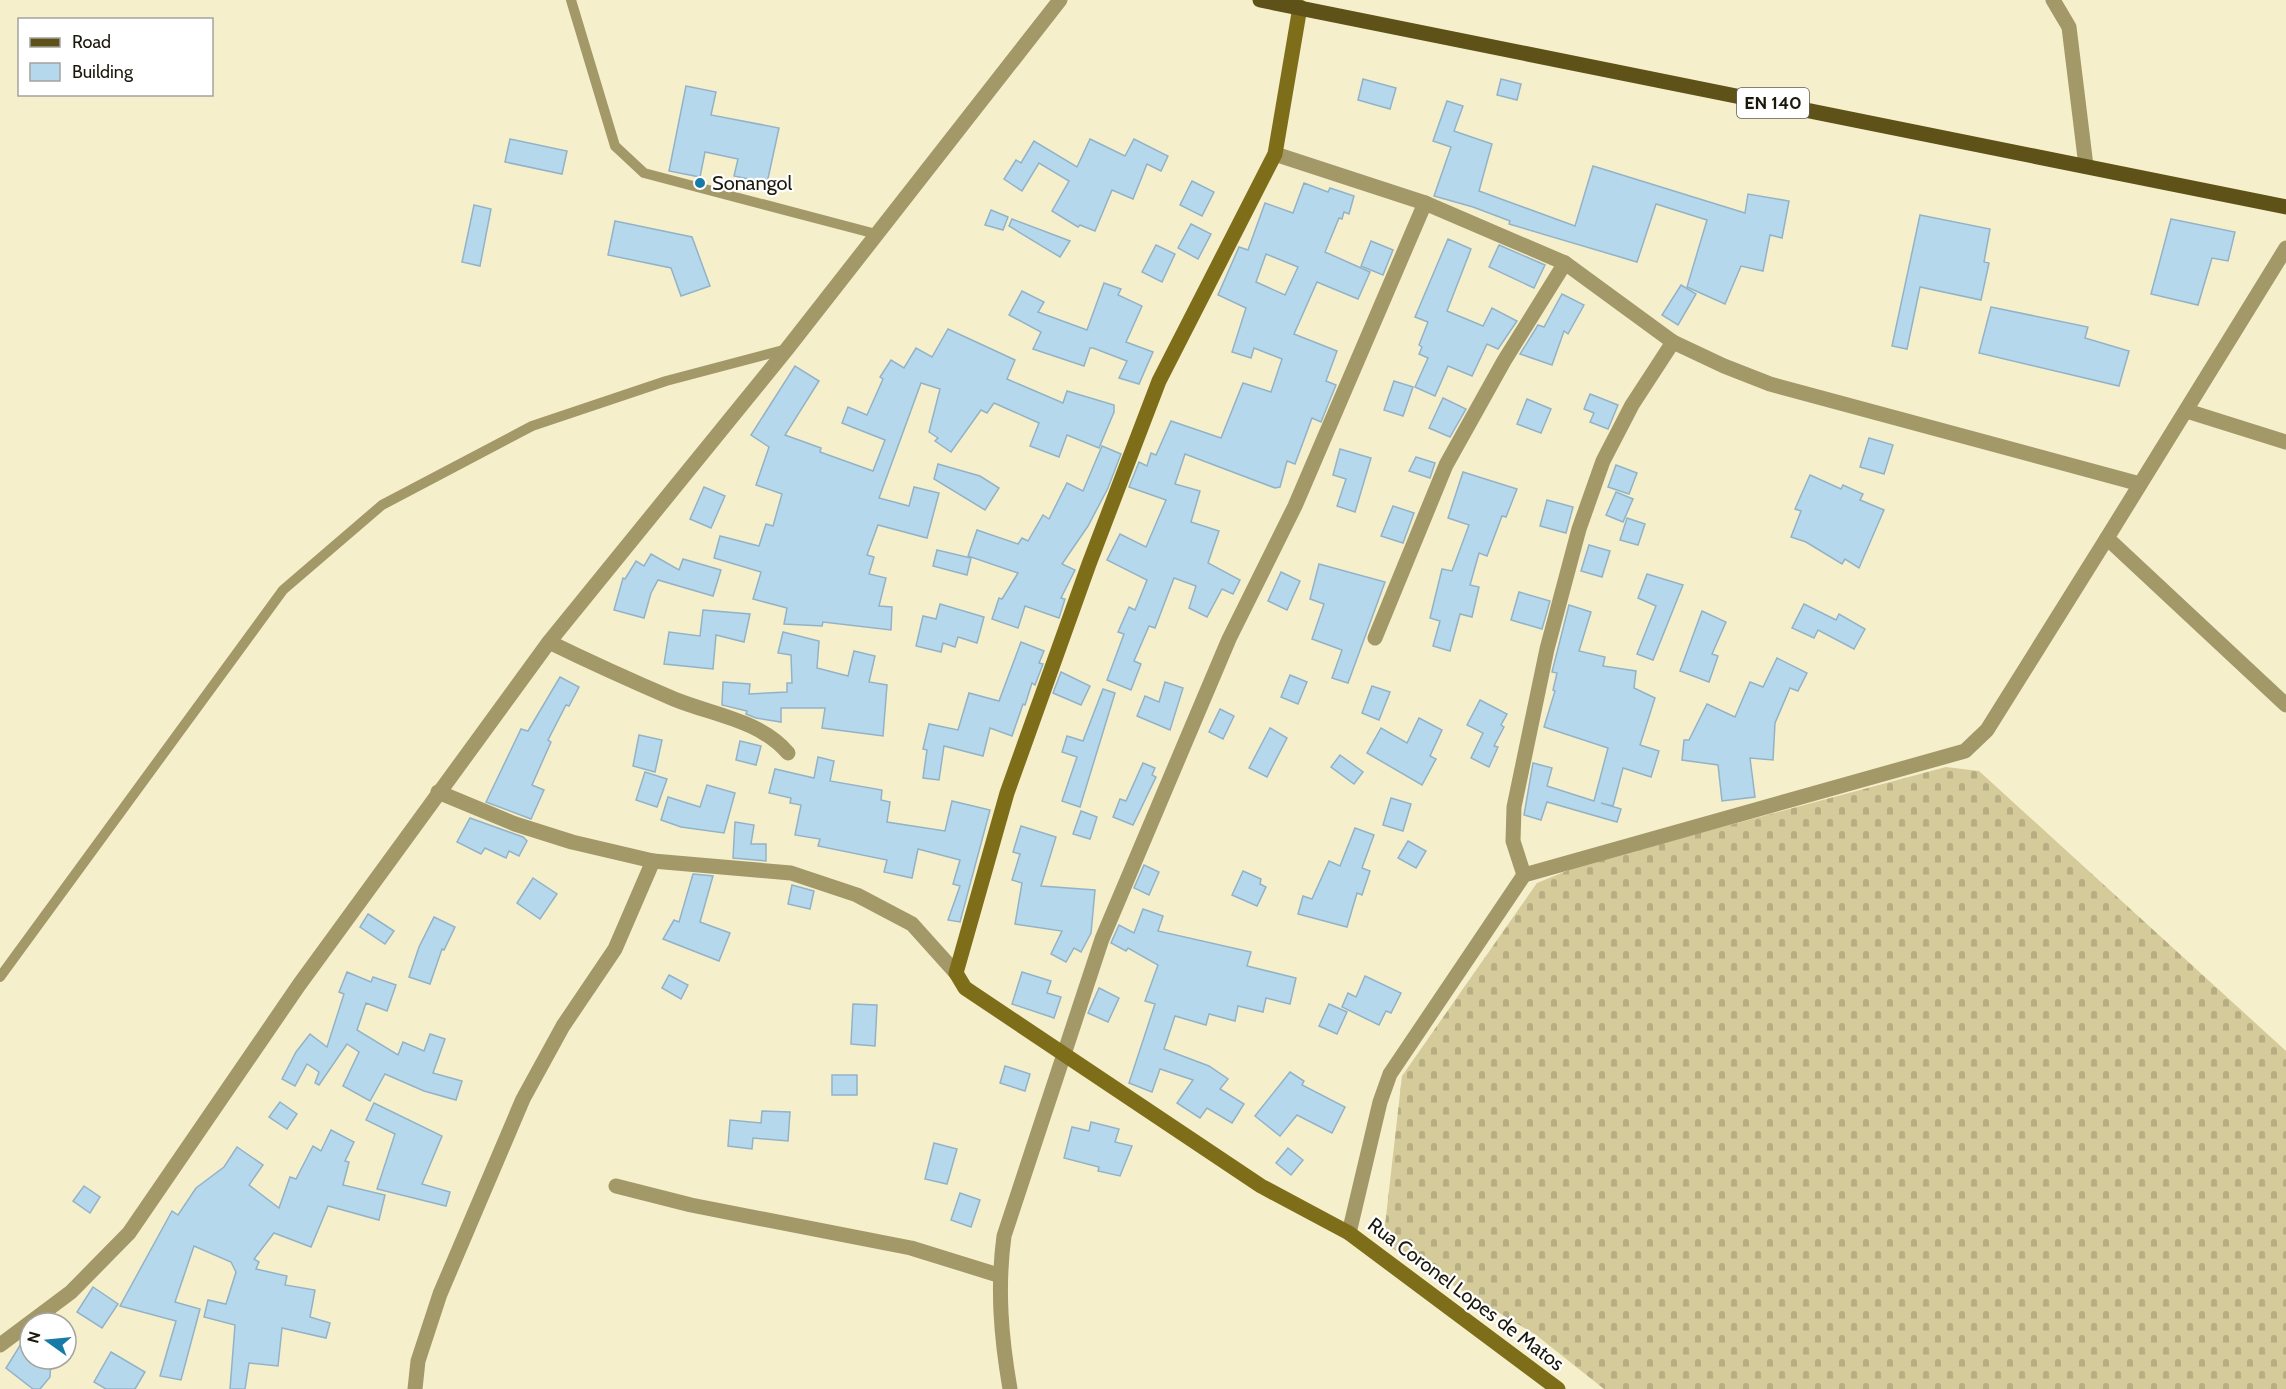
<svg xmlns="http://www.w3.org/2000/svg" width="2286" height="1389" font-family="Cabin,sans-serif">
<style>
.cemetery{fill:url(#cemetery-stones)}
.building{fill:#b6d8ec;stroke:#92b3c7;stroke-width:1.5;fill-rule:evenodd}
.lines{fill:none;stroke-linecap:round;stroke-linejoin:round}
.lane{stroke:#a39868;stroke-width:10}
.street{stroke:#a39868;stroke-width:15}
.secondary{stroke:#7f6e19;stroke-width:15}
.primary{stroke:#5e5219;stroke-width:15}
.poi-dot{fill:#187ba7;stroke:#fff;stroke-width:2}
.labels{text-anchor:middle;stroke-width:4.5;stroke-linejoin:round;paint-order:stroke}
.shield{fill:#fff;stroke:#5f5d55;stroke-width:1.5}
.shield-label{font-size:18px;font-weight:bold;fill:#1b180c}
.poi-label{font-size:20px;fill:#1b180c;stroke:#fff;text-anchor:start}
.street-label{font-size:20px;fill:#1b180c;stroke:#fff}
</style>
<defs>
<pattern id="cemetery-stones" width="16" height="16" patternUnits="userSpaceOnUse" patternTransform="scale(1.5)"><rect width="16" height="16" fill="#d5ca99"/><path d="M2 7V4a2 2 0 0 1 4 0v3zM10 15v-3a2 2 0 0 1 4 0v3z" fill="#b6ad83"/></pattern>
</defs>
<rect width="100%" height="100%" fill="#f6efcc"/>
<!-- cemetery -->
<polygon class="cemetery" points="1946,767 1979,771 2286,1051 2286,1389 1604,1389 1536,1335 1383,1243 1402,1076 1537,883 1581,865"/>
<!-- building -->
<g class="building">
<polygon points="1363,79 1396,88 1390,109 1358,100"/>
<polygon points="1501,79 1521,84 1517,100 1497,95"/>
<polygon points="686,86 716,92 711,115 779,128 767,183 734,176 738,159 705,152 700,177 669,171"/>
<polygon points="1447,101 1463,106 1454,131 1492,144 1479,191 1575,226 1593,166 1745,213 1748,194 1789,201 1782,238 1770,235 1763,271 1741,266 1725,304 1687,287 1707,220 1656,204 1637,262 1509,224 1510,221 1473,207 1434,196 1451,147 1433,141"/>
<polygon points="510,139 567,151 562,174 505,162"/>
<polygon points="1090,139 1125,156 1134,139 1168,156 1161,171 1147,164 1133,199 1112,190 1095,231 1080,225 1078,227 1052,211 1069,181 1039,163 1022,191 1004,179 1016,160 1021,163 1034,141 1077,167"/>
<polygon points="1192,181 1214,192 1202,216 1180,205"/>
<path d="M 1304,183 L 1328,192 L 1330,188 L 1354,196 L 1349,214 L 1344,212 L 1342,219 L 1339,218 L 1325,252 L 1370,272 L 1358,299 L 1317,282 L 1294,334 L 1337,351 L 1326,381 L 1336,385 L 1321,422 L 1312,418 L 1295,464 L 1287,461 L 1280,487 L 1275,488 L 1185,454 L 1175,484 L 1200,491 L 1191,522 L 1219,531 L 1208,563 L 1240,580 L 1233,594 L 1222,589 L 1207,617 L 1189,608 L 1196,586 L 1174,578 L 1155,628 L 1149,626 L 1134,661 L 1141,664 L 1131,690 L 1107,680 L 1124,634 L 1118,632 L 1129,607 L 1135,610 L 1147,580 L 1107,560 L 1120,534 L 1146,547 L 1166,500 L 1129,487 L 1139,462 L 1147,466 L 1151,453 L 1156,455 L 1171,421 L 1221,438 L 1243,383 L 1271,392 L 1282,359 L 1254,348 L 1251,358 L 1232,352 L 1246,308 L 1218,295 L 1239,247 L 1248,250 L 1265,203 L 1293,213 ZM 1266,254 L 1298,267 L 1285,295 L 1256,282 Z"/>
<polygon points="474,205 491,209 480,266 462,262"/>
<polygon points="991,210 1008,217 1003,230 985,225"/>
<polygon points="1920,215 1990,229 1984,262 1989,263 1981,300 1920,287 1907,349 1892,346"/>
<polygon points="1012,219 1070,241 1060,257 1009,226"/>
<polygon points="2171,219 2235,232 2228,261 2212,258 2198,305 2151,294"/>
<polygon points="615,221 692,237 710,286 681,296 671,268 608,255"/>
<polygon points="1191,224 1211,234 1198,259 1178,248"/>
<polygon points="1448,239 1471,249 1447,311 1483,326 1492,308 1517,321 1498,349 1487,344 1472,376 1448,366 1435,396 1415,387 1428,358 1419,354 1422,347 1419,345 1428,322 1415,317"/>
<polygon points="1371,241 1393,250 1383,275 1361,266"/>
<polygon points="1156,245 1175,254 1162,282 1142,272"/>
<polygon points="1499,245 1545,265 1534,288 1489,267"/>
<polygon points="1104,283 1121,289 1118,295 1142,306 1126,342 1153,352 1139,384 1119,378 1127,361 1093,348 1090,348 1084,366 1033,349 1041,332 1009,315 1022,291 1044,302 1038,312 1087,330"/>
<polygon points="1681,285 1696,294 1678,325 1662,315"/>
<polygon points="1562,294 1584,305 1568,334 1564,331 1552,365 1520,354 1538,325 1544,327"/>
<polygon points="1991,307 2088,327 2085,338 2129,351 2119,386 1979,353"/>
<polygon points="948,329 1015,360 1007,379 1063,403 1067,391 1114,405 1114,412 1099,448 1067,435 1059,457 1030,446 1039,423 994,403 987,413 981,410 951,452 935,441 938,438 929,432 940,389 921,383 879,498 909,506 914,487 939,493 927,538 878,525 867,555 874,557 869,574 886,578 879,606 892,607 891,630 823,622 822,626 784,624 787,608 753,599 761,572 714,558 720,536 759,546 766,524 773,526 782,494 756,485 769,447 751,435 795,366 819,381 785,435 821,448 820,452 873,471 885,440 842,423 848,407 867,415 883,379 880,377 891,360 904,368 916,348 932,357"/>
<polygon points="1394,381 1413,387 1403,416 1384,410"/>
<polygon points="1590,394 1618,405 1608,429 1590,422 1594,413 1584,409"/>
<polygon points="1443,398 1466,409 1450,437 1429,428"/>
<polygon points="1527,399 1551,409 1541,433 1517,424"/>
<polygon points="1869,438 1893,445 1884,474 1860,467"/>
<polygon points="1102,446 1121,454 1108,488 1088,526 1062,564 1075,570 1061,598 1065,599 1059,618 1025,606 1018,628 992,619 999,598 1002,599 1018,573 968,556 977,530 1018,544 1022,538 1028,541 1043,515 1049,519 1067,483 1083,491"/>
<polygon points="1340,449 1371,458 1355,512 1337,506 1346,479 1333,475"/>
<polygon points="1416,457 1435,463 1430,478 1409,471"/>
<polygon points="938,464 980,476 999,488 985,510 934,479"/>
<polygon points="1616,465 1637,473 1629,494 1608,487"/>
<polygon points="1463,472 1517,489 1506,517 1502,516 1487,556 1479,553 1470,585 1479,587 1472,617 1460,614 1450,651 1433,646 1440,621 1430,618 1442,569 1452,571 1469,525 1448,518"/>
<polygon points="1810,475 1841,489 1843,485 1863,494 1860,500 1884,510 1859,568 1845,559 1842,564 1806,542 1791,537 1801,511 1795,509"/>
<polygon points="704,487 725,496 711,528 690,519"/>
<polygon points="1616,492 1633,499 1623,522 1606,515"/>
<polygon points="1547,500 1573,507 1566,533 1540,526"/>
<polygon points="1393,506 1414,513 1403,543 1381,536"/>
<polygon points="1627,518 1645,524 1638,545 1620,540"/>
<polygon points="1589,545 1610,551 1602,577 1581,571"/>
<polygon points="937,550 971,558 967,575 933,566"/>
<polygon points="651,554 679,570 683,559 721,570 713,596 658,580 651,593 644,618 614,610 623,578 625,579 636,561 644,566"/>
<polygon points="1319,564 1385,582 1348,683 1332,678 1342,650 1312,639 1324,604 1310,599"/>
<polygon points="1281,572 1300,581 1287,610 1268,601"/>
<polygon points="1647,574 1683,585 1653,660 1637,654 1656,606 1638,598"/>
<polygon points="1519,592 1550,601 1542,629 1511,620"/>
<polygon points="940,604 984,617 977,643 958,637 955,647 943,643 941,652 916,646 923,616 936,619"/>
<polygon points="1804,604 1836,620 1839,614 1865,629 1854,649 1818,630 1814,638 1792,628"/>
<polygon points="1569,605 1591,612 1579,651 1605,657 1603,666 1636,671 1634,688 1655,698 1640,745 1659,751 1651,777 1623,768 1613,806 1601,803 1621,809 1617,822 1547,802 1541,820 1524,815 1533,763 1552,768 1547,786 1594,801 1608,748 1544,727 1555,691 1553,690 1557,673 1552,672"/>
<polygon points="703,610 750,614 744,642 716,635 713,669 664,664 669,632 700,636"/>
<polygon points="1702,611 1726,622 1712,654 1718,656 1709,682 1680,671"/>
<polygon points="783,632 819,641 817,668 848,676 854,651 875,656 869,682 887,685 883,736 822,728 825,708 781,708 781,722 756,718 746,714 747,711 722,705 723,682 750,684 749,694 787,692 787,683 792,683 791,655 778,653"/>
<polygon points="1021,642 1044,651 1039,663 1043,664 1035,685 1032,683 1025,705 1023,704 1012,736 990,728 983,756 944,746 939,780 923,778 927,750 923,749 929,724 958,730 969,693 999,701"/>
<polygon points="1777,658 1807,673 1798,691 1790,688 1775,723 1773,760 1750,758 1755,797 1722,801 1718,765 1682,760 1684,740 1689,740 1707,704 1735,717 1750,682 1763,687"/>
<polygon points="1061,672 1090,686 1081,705 1053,693"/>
<polygon points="1290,675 1307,682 1298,704 1281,697"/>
<polygon points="560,677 579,687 569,706 566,705 548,740 551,742 532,785 544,790 531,819 486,802 521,729 528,731"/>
<polygon points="1165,682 1183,688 1170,730 1137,716 1145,696 1159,702"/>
<polygon points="1372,686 1390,692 1379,720 1362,713"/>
<polygon points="1103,689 1115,693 1080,807 1062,801 1077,757 1062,752 1067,736 1083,741"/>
<polygon points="1480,700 1507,714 1501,725 1504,727 1494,746 1498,747 1489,767 1471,758 1483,733 1467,725"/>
<polygon points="1220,709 1234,716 1223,739 1209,732"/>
<polygon points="1419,718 1442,730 1430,756 1436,759 1422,785 1367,753 1381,728 1407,743"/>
<polygon points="1270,728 1287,738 1267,777 1249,768"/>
<polygon points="639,735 662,740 655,772 633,766"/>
<polygon points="740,741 761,746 756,765 736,760"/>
<polygon points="1340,755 1363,772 1354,784 1331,767"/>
<polygon points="818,757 834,761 830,781 882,790 881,800 890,802 887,822 945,831 952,801 990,810 960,922 948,920 960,886 953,884 960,860 918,849 912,878 884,872 887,860 818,846 820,839 795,835 801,805 790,803 791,798 769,793 775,769 814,778"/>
<polygon points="1143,763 1155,768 1152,775 1156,777 1133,825 1113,817 1120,799 1126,801"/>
<polygon points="645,772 667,779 657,807 636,800"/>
<polygon points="707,785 735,793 724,833 681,827 661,820 668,797 700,807"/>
<polygon points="1391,798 1411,804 1403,831 1383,825"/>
<polygon points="1081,811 1097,817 1090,839 1073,834"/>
<polygon points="470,818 523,837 527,841 519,856 509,851 506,858 485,848 481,854 457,842"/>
<polygon points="735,822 754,825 751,844 766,844 766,861 733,858"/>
<polygon points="1021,826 1056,837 1041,886 1095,890 1091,933 1081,952 1074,948 1066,962 1051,954 1062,931 1015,924 1022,883 1012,880 1020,854 1013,852"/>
<polygon points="1355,828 1374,835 1362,868 1370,871 1362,895 1357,893 1347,927 1298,914 1303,896 1312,899 1329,861 1340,866"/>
<polygon points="1408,841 1426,851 1416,868 1398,858"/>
<polygon points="1144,865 1159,872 1149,895 1134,888"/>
<polygon points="1243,871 1261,879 1260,884 1266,887 1257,906 1232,895"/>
<polygon points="693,874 713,876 700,922 730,933 719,961 663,939 674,920 679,922"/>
<polygon points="533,878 557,894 540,919 517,903"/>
<polygon points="792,885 814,891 810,909 788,904"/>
<polygon points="1143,909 1163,916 1158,931 1251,952 1247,966 1296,978 1290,1004 1266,998 1263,1012 1238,1006 1235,1021 1209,1014 1206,1025 1175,1016 1164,1049 1209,1066 1228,1079 1220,1089 1244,1104 1232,1123 1207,1108 1200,1118 1177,1103 1193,1080 1160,1069 1152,1092 1129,1083 1155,1004 1145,1001 1158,965 1128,948 1126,951 1111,943 1119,925 1134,933"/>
<polygon points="368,914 394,931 385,944 360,927"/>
<polygon points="434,917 455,927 444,950 442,949 430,984 409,977 419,947"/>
<polygon points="347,972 371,982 373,977 396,985 387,1011 366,1003 357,1030 398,1055 403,1042 424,1051 430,1034 445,1039 433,1073 462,1081 456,1100 424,1091 385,1074 370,1101 343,1086 359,1052 347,1044 319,1085 315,1083 319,1072 307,1064 295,1086 282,1079 296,1052 310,1034 327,1047 344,994 339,992"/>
<polygon points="1022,972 1051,981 1047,993 1061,997 1054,1018 1012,1004"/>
<polygon points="669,975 688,985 681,999 662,988"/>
<polygon points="1365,976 1401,993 1391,1013 1386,1011 1379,1025 1342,1007 1348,993 1356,997"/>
<polygon points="1099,988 1119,998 1108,1022 1088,1013"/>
<polygon points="853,1004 877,1005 875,1046 851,1044"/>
<polygon points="1329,1004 1347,1012 1337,1034 1319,1026"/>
<polygon points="1005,1066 1030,1074 1025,1091 1000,1083"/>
<polygon points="1290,1072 1304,1081 1302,1085 1345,1107 1332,1133 1297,1115 1280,1136 1255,1116"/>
<rect x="832" y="1075" width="25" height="20"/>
<polygon points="280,1102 297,1114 287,1129 269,1117"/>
<polygon points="374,1103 442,1136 422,1184 450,1192 446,1206 377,1189 395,1134 366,1120"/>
<polygon points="762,1111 790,1112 788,1141 753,1138 752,1149 728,1146 730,1120 761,1123"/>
<polygon points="1091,1122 1119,1129 1115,1142 1132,1146 1120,1176 1098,1171 1099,1167 1064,1158 1072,1127 1089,1131"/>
<polygon points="331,1130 354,1142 345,1161 349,1162 343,1185 385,1195 379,1220 328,1206 311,1247 274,1233 254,1259 259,1262 256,1269 287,1276 285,1285 315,1290 310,1317 330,1323 326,1338 282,1328 278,1366 249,1363 245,1389 230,1389 235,1325 204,1317 208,1300 226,1304 236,1272 231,1262 194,1246 175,1302 200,1309 181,1380 160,1376 176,1321 120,1306 172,1211 178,1215 196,1188 224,1167 237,1147 263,1165 249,1185 279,1208 290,1177 296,1179 313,1146 321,1151"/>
<polygon points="934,1143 957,1149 947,1184 925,1179"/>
<polygon points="1288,1148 1303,1160 1291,1175 1276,1163"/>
<polygon points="84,1186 100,1197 90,1213 73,1201"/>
<polygon points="960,1193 980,1200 971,1227 951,1220"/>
<polygon points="93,1287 118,1304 102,1328 77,1312"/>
<polygon points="30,1335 30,1359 51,1359 50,1377 40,1389 33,1389 6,1368 24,1339"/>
<polygon points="111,1352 145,1372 135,1389 106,1389 94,1382"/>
</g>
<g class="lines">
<!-- lane -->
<g class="lane">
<polyline points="571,0 615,146 644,173 876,234"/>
<polyline points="0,977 283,590 382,505 532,426 666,381 787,349"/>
</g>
<!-- street -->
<g class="street">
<polyline points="2053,0 2069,27 2086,166"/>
<polyline points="1275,154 1425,203 1565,263 1673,342 1724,366 1770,384 2140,484"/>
<polyline points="2286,248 2107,538 2286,705"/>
<polyline points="2187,411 2286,442"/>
<polyline points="1375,638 1446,465 1504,361 1565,263"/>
<path d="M 549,642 C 590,662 632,681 674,699 C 713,715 760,720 788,753"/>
<polyline points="438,792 515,824 572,842 653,861 791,873 857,895 912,924 956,973"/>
<polyline points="1524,875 1513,841 1514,807 1547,649 1579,529 1603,461 1632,405 1673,342"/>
<polyline points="616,1186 691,1205 911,1248 998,1275"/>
<polyline points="1349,1233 1380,1102 1390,1074 1524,875 1965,751 1987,730 2107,538"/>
<polyline points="0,1345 71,1292 129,1233 299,985 549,642 787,349 1060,0"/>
<polyline points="415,1389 418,1361 440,1294 523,1099 563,1026 615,949 653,861"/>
<path d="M 1010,1389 C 1001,1337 997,1288 1004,1236 L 1102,939 L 1229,639 L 1295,506 L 1425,203"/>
</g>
<!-- secondary -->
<polyline class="secondary" points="1300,7 1275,154 1159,381 1089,564 1007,793 956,973 965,988 1261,1186 1349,1233 1558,1389"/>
<!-- primary -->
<polyline class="primary" points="1260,0 2286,207"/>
</g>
<!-- markers -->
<circle class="poi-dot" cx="700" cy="183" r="6"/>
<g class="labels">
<!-- shield labels -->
<rect class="shield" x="1737" y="88" width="72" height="30" rx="4.5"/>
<g class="shield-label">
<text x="1773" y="109">EN 140</text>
</g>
<!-- poi labels -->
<g class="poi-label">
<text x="712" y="190">Sonangol</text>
</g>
<!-- street labels -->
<g class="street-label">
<text transform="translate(1466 1294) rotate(37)" y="7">Rua Coronel Lopes de Matos</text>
</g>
</g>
<!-- legend -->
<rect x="18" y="18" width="195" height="78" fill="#ffffff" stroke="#a4a39e" stroke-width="1.5"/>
<rect x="30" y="38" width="30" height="9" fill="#5e5219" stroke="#a4a39e" stroke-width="1.5"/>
<text x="72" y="48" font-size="18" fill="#1b180c">Road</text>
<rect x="30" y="63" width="30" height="18" fill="#b6d8ec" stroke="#a4a39e" stroke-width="1.5"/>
<text x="72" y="78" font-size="18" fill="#1b180c">Building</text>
<!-- north arrow -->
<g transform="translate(48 1341) rotate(285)"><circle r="28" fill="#ffffff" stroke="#a4a39e" stroke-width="1.5"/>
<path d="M0-4.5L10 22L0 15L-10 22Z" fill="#187ba7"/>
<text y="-9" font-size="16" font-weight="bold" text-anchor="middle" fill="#1b180c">N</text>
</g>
</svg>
